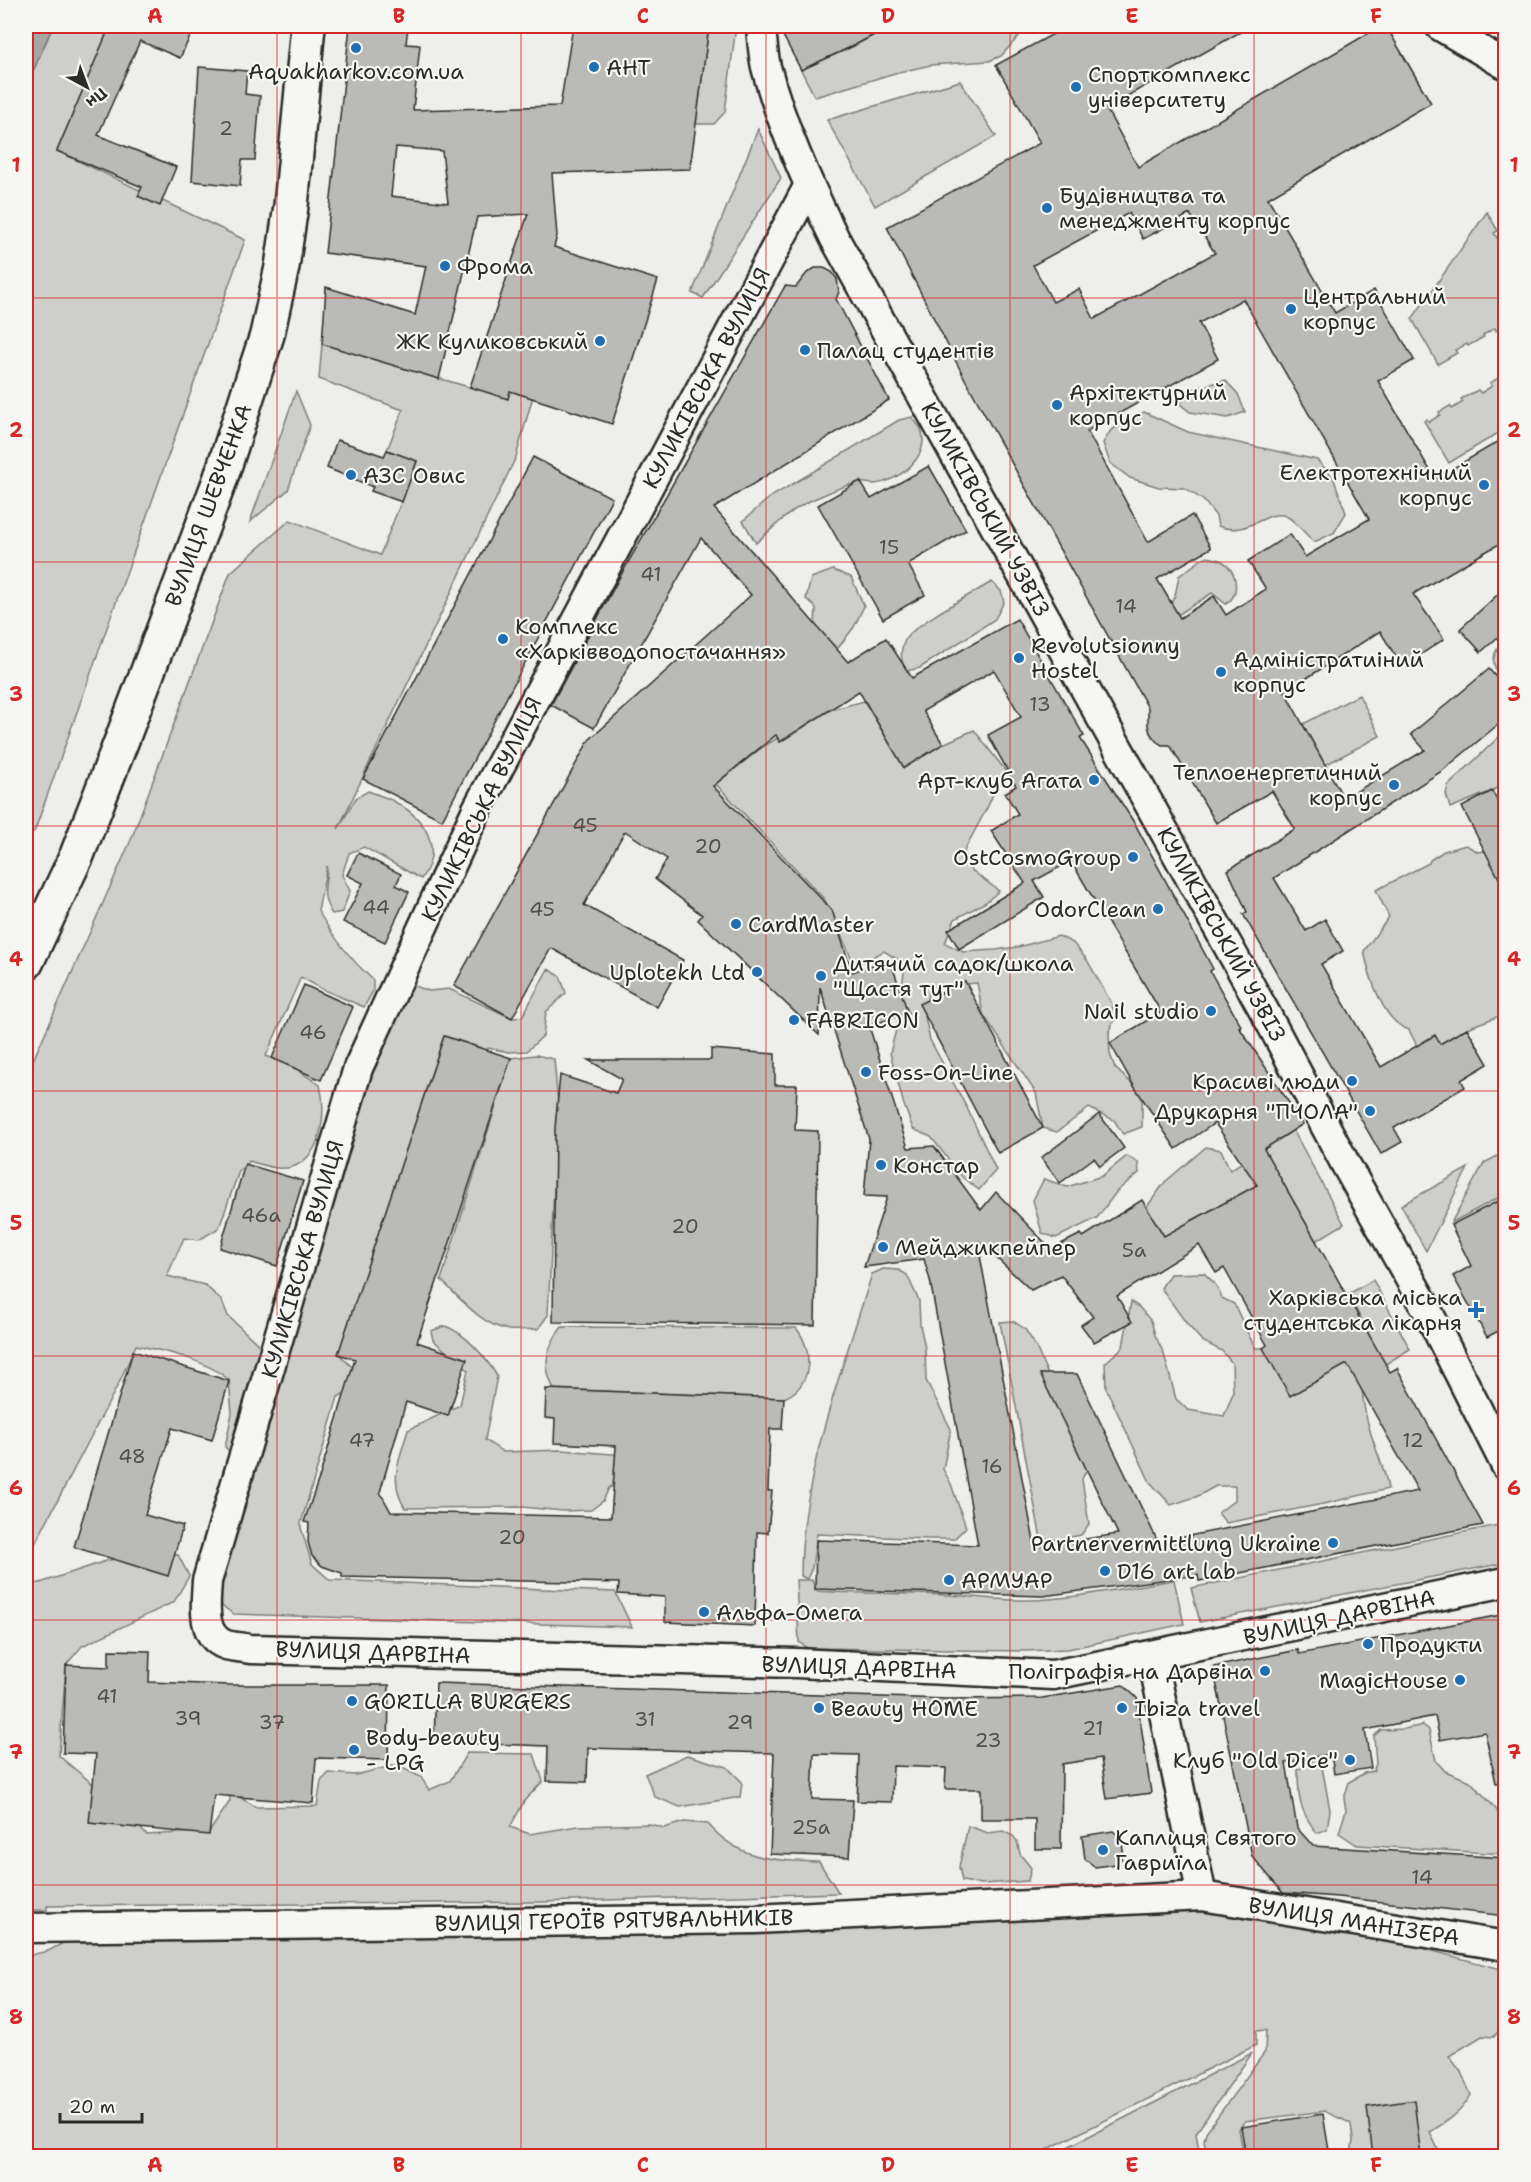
<svg xmlns="http://www.w3.org/2000/svg" width="1531" height="2182" font-family="'Shantell Sans',sans-serif">
<style>
.green{fill:#cececa;stroke:#7c7c7a;stroke-width:1.5}
.water{fill:#a6a6a3;stroke:#757573;stroke-width:1.5}
.building{fill:#babab7;stroke:#2b2b2b;stroke-width:1.5;fill-rule:evenodd}
.lines{fill:none;stroke-linecap:round;stroke-linejoin:round}
.minor-casing{stroke:#2b2b2b;stroke-width:33}
.major-casing{stroke:#2b2b2b;stroke-width:38}
.minor{stroke:#f6f6f2;stroke-width:28}
.major{stroke:#f6f6f2;stroke-width:33}
.grid{fill:none;stroke:#d62828;stroke-width:1.5;stroke-opacity:0.55}
.poi-dot{fill:#1f6fb2;stroke:#f6f6f2;stroke-width:2}
.labels{text-anchor:middle;stroke-width:4.5;stroke-linejoin:round;paint-order:stroke}
.number-label{font-size:20px;fill:#4f4f4e}
.poi-label{font-size:22px;fill:#2b2b2b;stroke:#f6f6f2;text-anchor:start}
.street-label{font-size:22px;fill:#2b2b2b;stroke:#f6f6f2}
.neatline{fill:none;stroke:#d62828;stroke-width:2}
.grid-label{font-size:20px;text-anchor:middle;font-weight:bold;fill:#d62828}
</style>
<rect width="100%" height="100%" fill="#eeeeea"/>
<filter id="ink" filterUnits="userSpaceOnUse"><feTurbulence type="fractalNoise" baseFrequency=".0167" numOctaves="2"/><feDisplacementMap in="SourceGraphic" scale="12" xChannelSelector="R" yChannelSelector="G"/><feConvolveMatrix kernelMatrix="1 2 1 2 8 2 1 2 1" color-interpolation-filters="sRGB"/></filter>
<g filter="url(#ink)">
<!-- green -->
<g class="green">
<polygon points="53,26 110,26 57,151 245,240 35,830 26,842 26,87"/>
<polygon points="709,26 736,26 725,112 714,124 696,124"/>
<polygon points="891,26 947,26 945,29 960,28 961,26 1028,26 1001,56 989,61 931,65 895,73 815,97 801,70 852,47"/>
<polygon points="960,81 996,136 875,206 827,120"/>
<polygon points="758,129 781,178 703,298 692,293"/>
<polygon points="1487,212 1498,231 1494,233 1501,244 1505,243 1505,326 1496,331 1495,328 1483,335 1484,337 1468,346 1467,344 1455,350 1457,353 1438,364 1412,319"/>
<path d="M 322,344 L 479,390 L 484,381 L 533,396 L 516,457 L 338,829 L 356,798 L 368,791 C 377,795 387,797 395,802 C 426,819 444,848 421,879 L 364,847 L 349,853 L 342,875 L 350,891 L 342,912 L 332,914 C 319,894 327,885 327,866 L 318,911 C 333,937 350,959 373,980 L 373,991 L 364,1007 L 322,989 L 301,977 L 266,1056 L 296,1069 L 320,1085 C 326,1111 324,1153 295,1166 C 281,1172 263,1165 249,1161 L 239,1171 L 219,1228 L 199,1240 L 184,1238 L 167,1276 L 205,1285 L 222,1301 L 228,1316 L 261,1347 L 235,1457 L 225,1447 L 232,1413 L 229,1380 C 205,1359 167,1352 136,1345 L 119,1383 L 26,1561 L 26,1076 L 131,840 L 230,573 L 290,520 L 380,555 L 417,462 L 387,450 L 403,410 L 319,379 Z"/>
<polygon points="1505,374 1505,429 1449,463 1424,421 1427,419 1429,422 1440,415 1439,412 1450,406 1452,409 1463,402 1461,399 1478,390 1481,393 1492,386 1490,383"/>
<polygon points="1225,380 1238,394 1245,412 1228,418 1190,412 1180,404 1190,390"/>
<polygon points="296,391 310,425 288,490 250,522"/>
<path d="M 1144,412 L 1188,432 L 1317,460 L 1333,477 L 1346,513 L 1334,533 L 1314,542 C 1306,535 1296,521 1286,516 C 1267,508 1247,538 1218,526 L 1216,516 L 1204,501 L 1185,488 L 1159,487 L 1130,478 L 1110,463 L 1103,443 L 1111,430 Z"/>
<path d="M 912,417 C 915,422 921,427 922,432 C 929,459 897,482 874,484 C 867,484 861,481 855,483 C 841,487 825,494 812,500 C 791,509 773,528 756,543 L 743,521 L 769,498 L 899,420 Z"/>
<path d="M 1205,557 C 1213,558 1222,559 1228,566 C 1238,577 1239,596 1226,604 L 1212,593 L 1176,616 L 1169,607 L 1175,596 L 1179,576 Z"/>
<polygon points="833,570 851,577 864,606 854,627 826,664 814,641 816,608 806,599 811,578"/>
<path d="M 992,582 L 1001,591 L 1004,602 L 995,619 L 920,668 L 906,671 C 900,660 900,651 905,640 C 912,625 975,592 992,582 Z"/>
<path d="M 1505,638 L 1505,686 C 1492,665 1488,658 1505,638 Z"/>
<polygon points="1359,695 1380,736 1325,765 1303,724"/>
<polygon points="864,701 904,767 943,744 974,730 1009,775 996,787 988,806 964,851 969,868 999,891 986,902 955,919 945,943 963,952 995,950 1018,947 1059,936 1073,943 1087,960 1112,1004 1114,1020 1109,1032 1110,1054 1115,1068 1142,1093 1142,1127 1123,1134 1114,1120 1089,1108 1057,1132 1043,1128 1036,1093 983,1014 977,983 930,987 924,1012 930,1040 967,1108 996,1170 979,1190 963,1178 931,1137 913,1129 904,1105 890,1053 897,1026 905,964 884,951 855,966 825,900 716,784 760,749 777,738 780,742 830,710"/>
<polygon points="1505,731 1505,782 1492,791 1450,808 1446,794 1448,786"/>
<path d="M 1466,845 L 1478,852 L 1484,851 L 1505,867 L 1505,1014 L 1467,1028 L 1440,1044 L 1417,1046 L 1409,1030 C 1383,1023 1369,975 1364,951 L 1389,917 L 1376,890 L 1429,863 L 1430,860 L 1444,851 Z"/>
<polygon points="548,969 560,976 566,993 546,1012 543,1036 527,1051 509,1052 488,1048 487,1050 444,1036 339,1354 351,1366 371,1371 355,1387 338,1397 301,1523 301,1528 312,1564 330,1580 615,1592 632,1627 234,1614 222,1606 213,1594 370,1077 412,985 429,991 449,989 512,1018 522,1017"/>
<path d="M 536,1055 L 554,1059 L 558,1104 L 548,1315 L 538,1329 C 529,1329 518,1331 509,1330 C 481,1325 461,1299 441,1280 L 511,1058 Z"/>
<polygon points="1293,1130 1344,1224 1316,1241 1278,1174 1187,1223 1167,1241 1146,1208 1165,1182 1206,1147 1221,1150 1230,1170"/>
<polygon points="1505,1152 1505,1194 1451,1223 1484,1163"/>
<polygon points="1127,1156 1138,1162 1139,1173 1117,1191 1097,1218 1056,1238 1042,1233 1033,1200 1044,1179 1067,1187 1102,1176"/>
<polygon points="1468,1168 1426,1251 1401,1205"/>
<path d="M 883,1269 L 899,1270 L 907,1275 L 919,1301 L 920,1325 L 925,1348 L 926,1380 L 951,1429 L 943,1469 L 951,1484 L 966,1527 L 954,1539 L 928,1539 L 817,1534 L 812,1568 L 807,1579 L 801,1576 C 801,1474 842,1371 872,1274 Z"/>
<path d="M 1204,1273 L 1215,1284 L 1222,1298 L 1234,1304 L 1255,1348 L 1376,1348 L 1348,1294 L 1373,1280 L 1410,1349 L 1358,1381 L 1362,1382 C 1362,1403 1367,1423 1374,1443 C 1379,1459 1386,1472 1388,1489 L 1323,1504 L 1226,1523 L 1218,1513 L 1235,1500 L 1235,1486 L 1216,1486 L 1198,1496 L 1171,1505 L 1150,1482 L 1106,1388 L 1105,1363 L 1123,1347 L 1131,1302 L 1139,1307 L 1151,1321 L 1155,1335 L 1164,1354 L 1176,1399 L 1188,1410 L 1224,1416 L 1233,1393 L 1232,1363 L 1222,1351 L 1202,1341 L 1187,1324 L 1161,1288 L 1170,1274 Z"/>
<polygon points="1013,1321 1025,1329 1035,1345 1064,1411 1096,1462 1086,1471 1082,1479 1089,1524 1081,1535 1055,1540 1041,1539 1000,1322"/>
<path d="M 445,1326 C 466,1333 486,1358 497,1376 L 485,1440 L 503,1452 L 562,1450 L 750,1465 L 620,1481 L 609,1488 L 603,1501 L 591,1510 L 563,1511 L 522,1507 L 405,1508 C 388,1480 400,1458 408,1430 L 460,1405 L 468,1370 L 433,1340 L 431,1331 Z"/>
<path d="M 562,1327 L 796,1328 C 814,1349 813,1387 784,1398 L 554,1389 C 542,1366 546,1347 562,1327 Z"/>
<polygon points="1503,1524 1505,1531 1505,1563 1200,1622 1191,1588"/>
<path d="M 155,1550 L 178,1555 L 189,1576 L 174,1602 L 82,1646 L 66,1665 L 59,1756 L 105,1794 L 147,1835 L 210,1831 L 230,1801 L 229,1791 L 256,1807 L 317,1806 L 321,1781 L 329,1773 L 355,1775 L 396,1765 L 421,1777 L 429,1790 L 450,1781 L 467,1753 L 534,1754 L 543,1781 L 525,1800 L 510,1827 L 530,1834 L 578,1826 L 650,1824 L 664,1828 L 684,1822 L 708,1824 C 740,1861 774,1860 819,1862 L 839,1893 L 540,1902 L 47,1906 L 47,1910 L 26,1910 L 26,1585 L 40,1583 L 106,1561 Z"/>
<path d="M 796,1580 L 812,1580 L 816,1591 C 859,1594 902,1593 945,1595 C 973,1596 1000,1601 1028,1600 C 1076,1599 1126,1587 1174,1580 L 1184,1624 L 1068,1649 L 1025,1651 L 808,1648 L 799,1642 Z"/>
<polygon points="1423,1725 1429,1730 1436,1761 1445,1771 1470,1781 1496,1809 1503,1823 1505,1825 1505,1854 1357,1845 1339,1833 1346,1810 1344,1799 1349,1782 1364,1773 1373,1771 1376,1764 1374,1736 1381,1730 1404,1729"/>
<polygon points="687,1755 727,1767 742,1782 740,1797 680,1807 655,1797 645,1774"/>
<path d="M 1320,1756 L 1330,1810 L 1327,1829 L 1317,1833 C 1299,1810 1298,1798 1298,1770 Z"/>
<polygon points="968,1826 988,1833 1003,1831 1013,1836 1017,1841 1020,1854 1031,1868 1028,1881 981,1884 962,1881 959,1867"/>
<path d="M 1258,1905 L 1505,1970 L 1506,2021 L 1494,2037 L 1482,2036 L 1449,2056 L 1461,2072 L 1471,2095 C 1461,2113 1448,2121 1430,2132 L 1441,2156 L 1351,2156 L 1353,2140 L 1351,2124 C 1342,2118 1334,2117 1325,2111 L 1245,2121 L 1239,2129 L 1244,2156 L 1207,2156 L 1204,2140 L 1206,2132 L 1265,2052 L 1266,2030 L 1256,2031 L 1256,2045 L 1034,2156 L 26,2156 L 26,1956 L 48,1951 L 94,1927 Z"/>
<polygon points="1252,2053 1196,2133 1200,2156 1050,2156"/>
</g>
<!-- water -->
<polygon class="water" points="26,26 53,26 26,87"/>
<!-- building -->
<g class="building">
<polygon points="104,26 195,26 180,58 140,41 98,135 176,167 160,206 138,196 142,187 57,151 109,28"/>
<path d="M 350,26 L 408,26 L 406,44 L 420,45 L 413,110 L 560,106 L 573,26 L 709,26 L 690,169 L 552,173 L 557,236 L 554,247 L 658,280 L 612,424 L 510,391 L 508,399 L 470,387 L 528,214 L 477,217 L 439,379 L 322,344 L 326,287 L 415,315 L 426,266 L 325,253 ZM 396,147 L 442,151 L 448,203 L 391,196 Z"/>
<polygon points="778,26 891,26 853,46 801,70"/>
<path d="M 1068,26 L 1251,26 L 1106,108 L 1138,167 L 1381,26 L 1386,26 L 1431,103 L 1268,198 L 1335,313 L 1374,290 L 1383,306 L 1414,360 L 1378,381 L 1435,479 L 1506,437 L 1506,540 L 1413,594 L 1444,639 L 1402,667 L 1380,631 L 1285,692 L 1344,799 L 1425,750 L 1411,734 L 1489,669 L 1506,689 L 1506,718 L 1442,771 L 1274,878 L 1306,931 L 1325,919 L 1343,951 L 1321,964 L 1381,1067 L 1435,1035 L 1440,1044 L 1467,1028 L 1488,1064 L 1461,1080 L 1465,1087 L 1394,1128 L 1402,1142 L 1381,1154 L 1243,914 L 1247,912 L 1228,870 L 1295,829 L 1272,791 L 1216,823 L 1170,745 L 1162,745 L 1156,741 L 1150,733 L 1148,725 L 1148,708 L 965,379 L 887,227 L 1040,143 L 996,65 ZM 1129,213 L 1143,239 L 1190,214 L 1215,253 L 1094,319 L 1079,289 L 1053,302 L 1033,265 ZM 1243,299 L 1369,519 L 1305,557 L 1290,534 L 1248,561 L 1266,589 L 1226,615 L 1214,596 L 1180,618 L 1157,579 L 1211,548 L 1192,515 L 1148,542 L 1087,431 L 1218,359 L 1199,323 Z"/>
<polygon points="199,67 247,71 245,94 260,96 255,160 242,160 240,186 192,181"/>
<path d="M 815,268 L 824,268 L 832,272 L 837,279 L 839,292 L 836,299 L 889,400 L 714,508 L 848,662 L 886,638 L 912,678 L 1017,619 L 1084,736 L 1080,738 L 1135,824 L 1213,969 L 1210,971 L 1241,1026 L 1239,1027 L 1303,1124 L 1264,1149 L 1390,1372 L 1397,1368 L 1483,1525 L 1199,1581 L 1198,1575 L 1043,1596 L 815,1589 L 816,1540 L 978,1545 L 930,1280 L 924,1259 L 864,1267 L 887,1197 L 864,1196 L 869,1139 L 820,987 L 819,1035 L 698,920 L 702,915 L 655,879 L 667,859 L 625,831 L 584,905 L 683,960 L 657,1007 L 551,948 L 512,1018 L 454,986 L 589,740 L 751,595 L 701,538 L 594,728 L 551,705 L 617,582 L 785,286 L 796,287 L 807,273 ZM 994,670 L 1021,717 L 988,735 L 1016,786 L 1005,793 L 1018,814 L 991,831 L 1025,883 L 948,930 L 959,949 L 1044,897 L 1034,881 L 1071,861 L 1161,1012 L 1110,1043 L 1134,1086 L 1176,1149 L 1215,1123 L 1257,1185 L 1164,1236 L 1142,1200 L 1083,1237 L 1081,1234 L 1051,1249 L 996,1192 L 981,1210 L 934,1146 L 908,1148 L 869,1026 L 908,1013 L 890,959 L 852,972 L 832,910 L 713,786 L 776,735 L 780,742 L 859,691 L 904,768 L 943,744 L 923,711 ZM 979,1242 L 1031,1290 L 1061,1275 L 1093,1317 L 1081,1325 L 1094,1342 L 1132,1322 L 1117,1296 L 1199,1245 L 1216,1273 L 1224,1268 L 1267,1345 L 1263,1348 L 1290,1396 L 1347,1364 L 1418,1491 L 1158,1542 L 1077,1374 L 1040,1374 L 1118,1534 L 1035,1547 L 980,1256 L 981,1256 Z"/>
<polygon points="337,440 384,456 387,450 417,461 402,502 371,491 373,487 327,468"/>
<polygon points="533,457 612,498 442,820 363,779"/>
<polygon points="929,466 966,530 908,564 925,595 883,619 818,505 860,481 871,499"/>
<polygon points="1506,587 1506,630 1481,652 1460,629"/>
<polygon points="1492,791 1506,817 1506,892 1462,807"/>
<polygon points="358,853 401,874 396,885 409,892 385,942 343,922 363,883 347,875"/>
<polygon points="965,981 1043,1128 998,1153 919,1004"/>
<polygon points="304,985 353,1007 321,1080 272,1058"/>
<polygon points="444,1036 511,1058 417,1342 467,1359 448,1416 406,1402 380,1492 391,1512 611,1517 616,1446 554,1443 555,1419 545,1418 546,1389 784,1398 782,1429 770,1429 768,1491 772,1491 768,1533 757,1532 755,1626 665,1622 665,1597 618,1594 619,1583 342,1577 342,1573 322,1566 312,1556 308,1542 309,1523 304,1522 320,1475 355,1359 338,1354"/>
<polygon points="711,1049 775,1054 775,1085 797,1085 795,1130 818,1131 815,1325 553,1322 555,1128 560,1075 616,1093 622,1079 588,1060 711,1060"/>
<polygon points="1099,1114 1124,1148 1100,1166 1094,1158 1060,1183 1041,1158"/>
<polygon points="245,1164 303,1181 277,1266 220,1248"/>
<polygon points="1506,1197 1506,1327 1487,1337 1453,1276 1471,1266 1451,1225"/>
<polygon points="133,1351 229,1381 212,1440 172,1428 145,1515 183,1526 168,1576 74,1547"/>
<polygon points="1506,1614 1506,1782 1496,1783 1485,1732 1440,1740 1435,1716 1365,1730 1371,1768 1334,1774 1331,1754 1286,1763 1297,1828 1313,1846 1506,1858 1506,1916 1338,1897 1283,1893 1252,1856 1213,1667 1298,1650 1299,1654"/>
<polygon points="109,1650 150,1651 149,1682 229,1685 389,1685 388,1760 316,1758 313,1803 214,1795 209,1835 89,1823 96,1754 63,1753 66,1665 109,1667"/>
<polygon points="436,1683 947,1699 1042,1698 1123,1685 1137,1698 1151,1793 1107,1799 1101,1758 1062,1764 1061,1849 1035,1849 1035,1819 981,1819 981,1789 945,1789 946,1768 893,1766 892,1802 857,1801 859,1755 814,1754 812,1799 853,1800 849,1857 770,1854 774,1753 588,1748 587,1782 547,1781 548,1746 434,1742"/>
<polygon points="1113,1831 1121,1838 1124,1856 1116,1864 1095,1867 1085,1859 1082,1836"/>
<polygon points="1414,2100 1421,2157 1373,2157 1367,2107"/>
<polygon points="1323,2114 1330,2157 1246,2157 1241,2127"/>
</g>
<g class="lines">
<defs>
<g id="minor">
<path d="M 761,26 C 762,39 763,54 766,67 C 782,127 808,184 835,239 L 1267,1016 L 1346,1165 L 1424,1304 L 1506,1466"/>
<polyline points="1440,26 1506,65"/>
<path d="M 809,185 L 477,809 L 358,1068 L 207,1581 C 206,1602 200,1636 226,1645 C 233,1647 242,1647 250,1649 L 796,1663 L 1053,1675 L 1506,1582"/>
<polyline points="1152,1656 1202,1896"/>
<polyline points="26,1928 756,1919 1202,1896 1506,1946"/>
</g>
<polyline id="major" points="26,963 77,855 123,737 220,480 267,335 282,267 291,206 308,26"/>
</defs>
<!-- minor casing -->
<use href="#minor" class="minor-casing"/>
<!-- major casing -->
<use href="#major" class="major-casing"/>
<!-- minor -->
<use href="#minor" class="minor"/>
<!-- major -->
<use href="#major" class="major"/>
</g>
</g>
<!-- grid -->
<path class="grid" d="M 277,26 L 277,2156M 521,26 L 521,2156M 766,26 L 766,2156M 1010,26 L 1010,2156M 1254,26 L 1254,2156M 26,298 L 1506,298M 26,562 L 1506,562M 26,826 L 1506,826M 26,1091 L 1506,1091M 26,1356 L 1506,1356M 26,1620 L 1506,1620M 26,1885 L 1506,1885"/>
<!-- markers -->
<g class="poi-dot">
<circle cx="356" cy="48" r="6"/>
<circle cx="594" cy="67" r="6"/>
<circle cx="1076" cy="87" r="6"/>
<circle cx="1047" cy="208" r="6"/>
<circle cx="445" cy="266" r="6"/>
<circle cx="1291" cy="309" r="6"/>
<circle cx="600" cy="341" r="6"/>
<circle cx="805" cy="350" r="6"/>
<circle cx="1057" cy="405" r="6"/>
<circle cx="351" cy="475" r="6"/>
<circle cx="1484" cy="485" r="6"/>
<circle cx="503" cy="639" r="6"/>
<circle cx="1019" cy="658" r="6"/>
<circle cx="1221" cy="672" r="6"/>
<circle cx="1094" cy="780" r="6"/>
<circle cx="1394" cy="785" r="6"/>
<circle cx="1133" cy="857" r="6"/>
<circle cx="1158" cy="909" r="6"/>
<circle cx="736" cy="924" r="6"/>
<circle cx="757" cy="972" r="6"/>
<circle cx="821" cy="976" r="6"/>
<circle cx="1211" cy="1011" r="6"/>
<circle cx="794" cy="1020" r="6"/>
<circle cx="866" cy="1072" r="6"/>
<circle cx="1352" cy="1081" r="6"/>
<circle cx="1370" cy="1111" r="6"/>
<circle cx="881" cy="1165" r="6"/>
<circle cx="883" cy="1247" r="6"/>
<path d="M1473 1301h6v6h6v6h-6v6h-6v-6h-6v-6h6z"/>
<circle cx="1333" cy="1543" r="6"/>
<circle cx="1105" cy="1571" r="6"/>
<circle cx="949" cy="1580" r="6"/>
<circle cx="704" cy="1612" r="6"/>
<circle cx="1368" cy="1644" r="6"/>
<circle cx="1265" cy="1671" r="6"/>
<circle cx="1460" cy="1680" r="6"/>
<circle cx="352" cy="1701" r="6"/>
<circle cx="819" cy="1708" r="6"/>
<circle cx="1122" cy="1708" r="6"/>
<circle cx="354" cy="1750" r="6"/>
<circle cx="1350" cy="1760" r="6"/>
<circle cx="1103" cy="1850" r="6"/>
</g>
<g class="labels">
<!-- number labels -->
<g class="number-label">
<text x="226" y="135">2</text>
<text x="889" y="554">15</text>
<text x="651" y="581">41</text>
<text x="1126" y="613">14</text>
<text x="1040" y="711">13</text>
<text x="585" y="832">45</text>
<text x="708" y="853">20</text>
<text x="376" y="914">44</text>
<text x="542" y="916">45</text>
<text x="313" y="1039">46</text>
<text x="261" y="1222">46а</text>
<text x="685" y="1233">20</text>
<text x="1134" y="1257">5а</text>
<text x="362" y="1447">47</text>
<text x="1413" y="1447">12</text>
<text x="132" y="1463">48</text>
<text x="992" y="1473">16</text>
<text x="512" y="1544">20</text>
<text x="107" y="1703">41</text>
<text x="188" y="1725">39</text>
<text x="645" y="1726">31</text>
<text x="272" y="1729">37</text>
<text x="740" y="1729">29</text>
<text x="1093" y="1735">21</text>
<text x="988" y="1747">23</text>
<text x="811" y="1834">25а</text>
<text x="1422" y="1884">14</text>
</g>
<!-- poi labels -->
<g class="poi-label">
<text x="606" y="75">АНТ</text>
<text x="356" y="79" text-anchor="middle">Aquakharkov.com.ua</text>
<text x="1088" y="82">Спорткомплекс<tspan x="1088" dy="25">університету</tspan></text>
<text x="1059" y="203">Будівництва та<tspan x="1059" dy="25">менеджменту корпус</tspan></text>
<text x="457" y="274">Фрома</text>
<text x="1303" y="304">Центральний<tspan x="1303" dy="25">корпус</tspan></text>
<text x="588" y="349" text-anchor="end">ЖК Куликовський</text>
<text x="817" y="358">Палац студентів</text>
<text x="1069" y="400">Архітектурний<tspan x="1069" dy="25">корпус</tspan></text>
<text x="1472" y="480" text-anchor="end">Електротехнічний<tspan x="1472" dy="25">корпус</tspan></text>
<text x="363" y="483">АЗС Овис</text>
<text x="515" y="634">Комплекс<tspan x="515" dy="25">«Харківводопостачання»</tspan></text>
<text x="1031" y="653">Revolutsionny<tspan x="1031" dy="25">Hostel</tspan></text>
<text x="1233" y="667">Адміністратиіний<tspan x="1233" dy="25">корпус</tspan></text>
<text x="1382" y="780" text-anchor="end">Теплоенергетичний<tspan x="1382" dy="25">корпус</tspan></text>
<text x="1082" y="788" text-anchor="end">Арт-клуб Агата</text>
<text x="1121" y="865" text-anchor="end">OstCosmoGroup</text>
<text x="1146" y="917" text-anchor="end">OdorClean</text>
<text x="748" y="932">CardMaster</text>
<text x="833" y="971">Дитячий садок/школа<tspan x="833" dy="25">"Щастя тут"</tspan></text>
<text x="745" y="980" text-anchor="end">Uplotekh Ltd</text>
<text x="1199" y="1019" text-anchor="end">Nail studio</text>
<text x="806" y="1028">FABRICON</text>
<text x="878" y="1080">Foss-On-Line</text>
<text x="1340" y="1089" text-anchor="end">Красиві люди</text>
<text x="1358" y="1119" text-anchor="end">Друкарня "ПЧОЛА"</text>
<text x="893" y="1173">Констар</text>
<text x="895" y="1255">Мейджикпейпер</text>
<text x="1462" y="1305" text-anchor="end">Харківська міська<tspan x="1462" dy="25">студентська лікарня</tspan></text>
<text x="1321" y="1551" text-anchor="end">Partnervermittlung Ukraine</text>
<text x="1117" y="1579">D16 art lab</text>
<text x="961" y="1588">АРМУАР</text>
<text x="716" y="1620">Альфа-Омега</text>
<text x="1380" y="1652">Продукти</text>
<text x="1253" y="1679" text-anchor="end">Поліграфія на Дарвіна</text>
<text x="1448" y="1688" text-anchor="end">MagicHouse</text>
<text x="364" y="1709">GORILLA BURGERS</text>
<text x="831" y="1716">Beauty HOME</text>
<text x="1134" y="1716">Ibiza travel</text>
<text x="366" y="1745">Body-beauty<tspan x="366" dy="25">- LPG</tspan></text>
<text x="1338" y="1768" text-anchor="end">Клуб "Old Dice"</text>
<text x="1115" y="1845">Каплиця Святого<tspan x="1115" dy="25">Гавриїла</tspan></text>
</g>
<!-- street labels -->
<g class="street-label">
<text transform="translate(706 378) rotate(-62)" y="8">КУЛИКІВСЬКА ВУЛИЦЯ</text>
<text transform="translate(208 505) rotate(-70)" y="8">ВУЛИЦЯ ШЕВЧЕНКА</text>
<text transform="translate(986 509) rotate(61)" y="8">КУЛИКІВСЬКИЙ УЗВІЗ</text>
<text transform="translate(481 809) rotate(-64)" y="8">КУЛИКІВСЬКА ВУЛИЦЯ</text>
<text transform="translate(1222 934) rotate(61)" y="8">КУЛИКІВСЬКИЙ УЗВІЗ</text>
<text transform="translate(302 1259) rotate(-74)" y="8">КУЛИКІВСЬКА ВУЛИЦЯ</text>
<text transform="translate(1339 1617) rotate(-12)" y="8">ВУЛИЦЯ ДАРВІНА</text>
<text transform="translate(373 1652) rotate(2)" y="8">ВУЛИЦЯ ДАРВІНА</text>
<text transform="translate(859 1667) rotate(2)" y="8">ВУЛИЦЯ ДАРВІНА</text>
<text transform="translate(614 1920) rotate(-1)" y="8">ВУЛИЦЯ ГЕРОЇВ РЯТУВАЛЬНИКІВ</text>
<text transform="translate(1354 1921) rotate(9)" y="8">ВУЛИЦЯ МАНІЗЕРА</text>
</g>
</g>
<!-- margin -->
<rect width="1531" height="2182" fill="none" stroke="#f6f6f2" stroke-width="66"/>
<!-- north arrow -->
<g transform="translate(87 87) rotate(139)" stroke="#f6f6f2" stroke-width="4.5" paint-order="stroke">
<path d="M0-4.5L10 22L0 15L-10 22Z" fill="#2b2b2b"/>
<text y="-9" font-size="16" font-weight="bold" text-anchor="middle" fill="#2b2b2b">Пн</text>
</g>
<!-- scale -->
<path d="M60 2113v9h82v-9" fill="none" stroke="#2b2b2b" stroke-width="3"/>
<text x="69" y="2113" font-size="18" fill="#2b2b2b" stroke="#f6f6f2" stroke-width="4.5" paint-order="stroke">20 m</text>
<rect x="33" y="33" width="1465" height="2116" class="neatline"/>
<g class="grid-label">
<text x="155" y="23">A</text>
<text x="399" y="23">B</text>
<text x="643" y="23">C</text>
<text x="888" y="23">D</text>
<text x="1132" y="23">E</text>
<text x="1376" y="23">F</text>
<text x="16" y="172">1</text>
<text x="1514" y="172">1</text>
<text x="16" y="437">2</text>
<text x="1514" y="437">2</text>
<text x="16" y="701">3</text>
<text x="1514" y="701">3</text>
<text x="16" y="966">4</text>
<text x="1514" y="966">4</text>
<text x="16" y="1230">5</text>
<text x="1514" y="1230">5</text>
<text x="16" y="1495">6</text>
<text x="1514" y="1495">6</text>
<text x="16" y="1759">7</text>
<text x="1514" y="1759">7</text>
<text x="16" y="2024">8</text>
<text x="1514" y="2024">8</text>
<text x="155" y="2172">A</text>
<text x="399" y="2172">B</text>
<text x="643" y="2172">C</text>
<text x="888" y="2172">D</text>
<text x="1132" y="2172">E</text>
<text x="1376" y="2172">F</text>
</g>
</svg>
